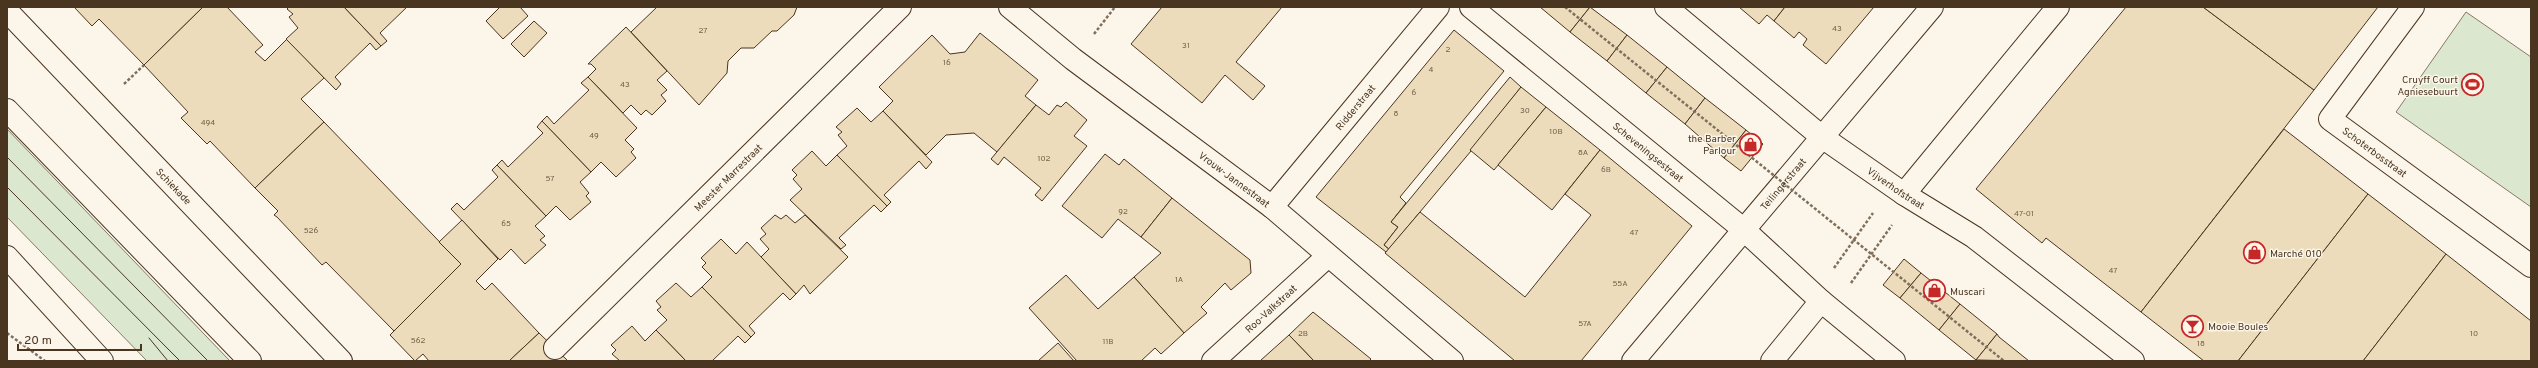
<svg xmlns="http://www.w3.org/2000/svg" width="2538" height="368" font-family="Overpass,sans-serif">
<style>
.green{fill:#dce7d0;stroke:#887966}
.building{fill:#ecdcbc;stroke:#4a3520}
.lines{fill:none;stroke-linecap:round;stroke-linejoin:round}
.pedestrian-casing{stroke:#4a3520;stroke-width:24}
.minor-casing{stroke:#4a3520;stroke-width:24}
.secondary-casing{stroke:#4a3520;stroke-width:24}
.path{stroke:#7f6f5c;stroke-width:2.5;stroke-dasharray:3 2;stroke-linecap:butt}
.pedestrian{stroke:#fbf6e9;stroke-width:22}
.minor{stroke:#fbf6e9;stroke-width:22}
.secondary{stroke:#fbf6e9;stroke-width:22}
.tram{stroke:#4a3520;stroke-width:1}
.path-bridge{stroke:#7f6f5c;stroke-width:2.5;stroke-dasharray:3 2;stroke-linecap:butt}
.labels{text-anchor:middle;stroke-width:3;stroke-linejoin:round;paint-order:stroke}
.number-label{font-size:8px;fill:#725f47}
.poi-label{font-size:10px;fill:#4a3520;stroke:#fbf6e9;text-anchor:start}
.street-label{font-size:10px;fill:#4a3520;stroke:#fbf6e9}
</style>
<rect width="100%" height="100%" fill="#fbf6e9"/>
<!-- green -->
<g class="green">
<polygon points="2466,12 2531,57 2531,207 2396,112"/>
<polygon points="7,129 230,361 147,361 7,217"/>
</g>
<!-- building -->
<g class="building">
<polygon points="74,7 203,7 144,65 99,19 92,26"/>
<polygon points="203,7 227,7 263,45 255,52 265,61 287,39 324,78 301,99 324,122 255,188 210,141 207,144 181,118 188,112 144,65"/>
<polygon points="289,7 344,7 381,46 376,50 370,43 335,77 341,84 336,90 286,39 298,28 289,17 293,14 287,9"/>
<polygon points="344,7 407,7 380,33 387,41 381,46"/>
<polygon points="500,7 520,7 528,16 503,39 486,21"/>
<polygon points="657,7 797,7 794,15 777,31 772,31 754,48 741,48 728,61 727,73 699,105 631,32"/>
<polygon points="1162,7 1282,7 1236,62 1265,86 1253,100 1225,75 1202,103 1131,44"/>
<polygon points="1540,7 1590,7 1570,32"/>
<polygon points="1590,7 1627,35 1607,61 1570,32"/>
<polygon points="1739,7 1785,7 1774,21 1767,15 1759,24"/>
<polygon points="1785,7 1874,7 1826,64 1803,45 1807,39 1799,32 1794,38 1774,21"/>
<polygon points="2126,7 2203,7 2314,90 2141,312 2046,238 2042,243 1976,189"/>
<polygon points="2203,7 2378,7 2314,90"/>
<polygon points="534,21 547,33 524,57 511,44"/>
<polygon points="626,27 667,71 657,80 667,90 661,95 666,101 652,115 646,110 641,115 631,105 623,113 588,77 596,69 591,64 588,64"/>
<polygon points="1454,30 1504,71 1400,197 1406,203 1391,222 1398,227 1384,245 1389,249 1386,252 1316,197"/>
<polygon points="980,33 1038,80 1025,96 1036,105 997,152 974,133 946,135 926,155 883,111 893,101 879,87 932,35 950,54 965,52"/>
<polygon points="1627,35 1667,67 1646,93 1607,61"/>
<polygon points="1667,67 1705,98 1685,124 1646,93"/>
<polygon points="588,77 637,128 625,140 634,149 631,152 636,158 616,177 601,162 591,172 542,121 547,116 554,124 589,90 581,83"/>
<polygon points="1510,77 1521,87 1471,151 1389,249 1384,245 1398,227 1391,222"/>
<polygon points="1521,87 1546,107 1494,170 1470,150"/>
<polygon points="1705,98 1746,130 1724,158 1685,124"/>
<polygon points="1066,102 1087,120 1074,136 1087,146 1042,201 1035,195 1041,188 1004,157 998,165 991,159 1036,105 1049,115 1057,105 1061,107"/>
<polygon points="1546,107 1600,150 1552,210 1498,165"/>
<polygon points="857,108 871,122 883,111 932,162 926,169 919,161 884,195 891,202 887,206 837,155 847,146 838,135 842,132 836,127"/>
<polygon points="542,121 591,172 580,182 589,193 586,196 591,202 570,220 556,206 546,216 497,165 502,160 508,167 543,133 537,127"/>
<polygon points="324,122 461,264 394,331 326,262 322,265 277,217 274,215 278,211 255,188"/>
<polygon points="2284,129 2368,194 2238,361 2204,361 2141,312"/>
<polygon points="1746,130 1763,144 1741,171 1724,158"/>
<polygon points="1600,150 1692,226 1581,361 1515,361 1385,253 1420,212 1525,297 1591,215 1565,194"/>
<polygon points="812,151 826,166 837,155 887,206 881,212 874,205 839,238 846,245 841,249 790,200 802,189 793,179 797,175 792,170"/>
<polygon points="1105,154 1119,165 1124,159 1172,198 1141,237 1118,219 1102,238 1062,206"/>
<polygon points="497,165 546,216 535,226 545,236 540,240 546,245 525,264 511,249 500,260 451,209 457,203 464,210 498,177 492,170"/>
<polygon points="2368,194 2446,254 2363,361 2238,361"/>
<polygon points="1172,198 1250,260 1251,273 1231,290 1225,283 1201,307 1207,313 1184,333 1134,277 1161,253 1141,237"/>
<polygon points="775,215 781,219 786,215 795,223 805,215 848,257 810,294 804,285 796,294 761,257 769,249 760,239 766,234 761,228"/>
<polygon points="462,220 498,259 476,281 485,290 492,283 539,333 509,361 429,361 423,354 415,361 390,335 461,264 439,242"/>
<polygon points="721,239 736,254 747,242 796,294 790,300 783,293 749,326 755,333 751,337 702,287 712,277 702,267 706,263 701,258"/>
<polygon points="2446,254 2531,321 2531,361 2363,361"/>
<polygon points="1904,259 1921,273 1900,298 1883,285"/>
<polygon points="1921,273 1960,304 1939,330 1900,298"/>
<polygon points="1066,275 1098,309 1134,277 1184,333 1161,354 1155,348 1141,361 1077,361 1029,308"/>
<polygon points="676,283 691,297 702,287 751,337 745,343 738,336 712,361 686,361 656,330 667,320 657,310 661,307 656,301"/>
<polygon points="1960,304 1997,334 1976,360 1939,330"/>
<polygon points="1313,312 1371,359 1369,361 1314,361 1289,335"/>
<polygon points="632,326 645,341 656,330 686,361 620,361 612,354 616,350 611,345"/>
<polygon points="539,333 568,361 509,361"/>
<polygon points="1997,334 1999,337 2029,361 1976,360"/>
<polygon points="1289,335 1314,361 1261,361 1261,360"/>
<polygon points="1058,343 1074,361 1038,361"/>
</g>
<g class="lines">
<defs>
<g id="pedestrian">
<path id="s1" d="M 1633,361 L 1932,7"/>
</g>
<g id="minor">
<path id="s2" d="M 1010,7 L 1073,59 L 1272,207 L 1452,361"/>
<path id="s3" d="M 1471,7 L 1743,229 L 1821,301 L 1894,361"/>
<path id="s4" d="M 1666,7 L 1822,137 L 1904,194 L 1974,237 L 2133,361"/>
<path id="s5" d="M 2413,7 L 2330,119 L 2531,266"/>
<path id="s6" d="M 7,11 L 341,361"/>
<polyline points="1904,194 2058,7"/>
<path id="s7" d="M 1272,207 L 1438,7"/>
<path id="s8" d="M 555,348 L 900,7"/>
<path id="s9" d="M 1213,361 L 1328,256"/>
<polyline points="1772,361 1821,301"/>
</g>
<g id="secondary">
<polyline points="7,110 250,361"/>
<polyline points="7,257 102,361"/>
</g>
</defs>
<!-- pedestrian casing -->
<use href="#pedestrian" class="pedestrian-casing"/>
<!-- minor casing -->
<use href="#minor" class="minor-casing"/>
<!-- secondary casing -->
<use href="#secondary" class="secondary-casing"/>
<!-- path -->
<g class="path">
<polyline points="1094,34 1115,7"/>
<polyline points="124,84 144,65"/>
<polyline points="1834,268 1873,213"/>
<polyline points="1851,283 1892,225"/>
<polyline points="7,333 45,361"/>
</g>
<!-- pedestrian -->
<use href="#pedestrian" class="pedestrian"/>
<!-- minor -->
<use href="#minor" class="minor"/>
<!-- secondary -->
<use href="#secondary" class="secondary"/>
<!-- tram -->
<g class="tram">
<polyline points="7,157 208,361"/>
<polyline points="7,187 180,361"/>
<polyline points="149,338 168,361"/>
</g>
<!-- path-bridge -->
<polyline class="path-bridge" points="1565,7 2004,361"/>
</g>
<!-- icons -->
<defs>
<symbol id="stadium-ring" viewBox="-11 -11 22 22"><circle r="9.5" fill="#fbf6e9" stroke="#c62828" stroke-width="1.5"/><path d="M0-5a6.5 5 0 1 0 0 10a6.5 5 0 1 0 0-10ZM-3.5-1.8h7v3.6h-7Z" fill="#c62828"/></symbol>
<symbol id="shop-ring" viewBox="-11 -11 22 22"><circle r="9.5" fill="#fbf6e9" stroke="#c62828" stroke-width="1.5"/><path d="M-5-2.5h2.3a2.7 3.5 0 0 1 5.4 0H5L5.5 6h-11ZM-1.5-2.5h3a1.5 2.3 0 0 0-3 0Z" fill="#c62828"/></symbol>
<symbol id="bar-ring" viewBox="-11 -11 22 22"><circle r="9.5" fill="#fbf6e9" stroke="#c62828" stroke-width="1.5"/><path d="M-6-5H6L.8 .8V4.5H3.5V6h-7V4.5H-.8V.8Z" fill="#c62828"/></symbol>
</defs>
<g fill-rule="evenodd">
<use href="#stadium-ring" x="2460" y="72" width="25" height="25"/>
<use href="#shop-ring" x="1738" y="132" width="25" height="25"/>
<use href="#shop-ring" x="2242" y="240" width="25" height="25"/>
<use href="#shop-ring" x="1922" y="278" width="25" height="25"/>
<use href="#bar-ring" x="2180" y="314" width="25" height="25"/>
</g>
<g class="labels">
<!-- number labels -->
<g class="number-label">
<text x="1837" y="31">43</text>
<text x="703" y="33">27</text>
<text x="1186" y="48">31</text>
<text x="1448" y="52">2</text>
<text x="947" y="65">16</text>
<text x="1431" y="72">4</text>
<text x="625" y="87">43</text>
<text x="1414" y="95">6</text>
<text x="1525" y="113">30</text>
<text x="1396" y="116">8</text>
<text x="208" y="125">494</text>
<text x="1556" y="134">10B</text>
<text x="594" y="138">49</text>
<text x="1583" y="155">8A</text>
<text x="1044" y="161">102</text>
<text x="1606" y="172">6B</text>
<text x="550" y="181">57</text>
<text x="1123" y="214">92</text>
<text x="2024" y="216">47-01</text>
<text x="506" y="226">65</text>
<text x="311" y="233">526</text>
<text x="1634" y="235">47</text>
<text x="2113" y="273">47</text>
<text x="1179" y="282">1A</text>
<text x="1620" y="286">55A</text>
<text x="1585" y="326">57A</text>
<text x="1303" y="336">2B</text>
<text x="2474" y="336">10</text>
<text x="418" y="343">562</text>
<text x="1108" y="344">11B</text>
<text x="2201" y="346">18</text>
</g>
<!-- poi labels -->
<g class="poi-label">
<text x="2458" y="83" text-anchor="end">Cruyff Court<tspan x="2458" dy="12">Agniesebuurt</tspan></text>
<text x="1736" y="142" text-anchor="end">the Barber<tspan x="1736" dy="12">Parlour</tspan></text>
<text x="2270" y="257">Marché 010</text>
<text x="1950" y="295">Muscari</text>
<text x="2208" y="330">Mooie Boules</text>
</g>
<!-- street labels -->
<g class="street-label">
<text dy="4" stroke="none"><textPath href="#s7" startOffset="130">Ridderstraat</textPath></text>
<text dy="4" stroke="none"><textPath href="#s3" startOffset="229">Scheveningsestraat</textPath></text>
<text dy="4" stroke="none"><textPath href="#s5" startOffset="195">Schoterbosstraat</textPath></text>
<text dy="4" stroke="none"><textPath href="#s8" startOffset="243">Meester Marrestraat</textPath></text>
<text dy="4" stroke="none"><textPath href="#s2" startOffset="283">Vrouw-Jannestraat</textPath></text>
<text dy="4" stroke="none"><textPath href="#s1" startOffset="232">Teilingerstraat</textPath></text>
<text dy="4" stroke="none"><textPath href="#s6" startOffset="242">Schiekade</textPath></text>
<text dy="4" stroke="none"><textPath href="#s4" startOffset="293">Vijverhofstraat</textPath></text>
<text dy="4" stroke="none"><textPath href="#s9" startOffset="78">Roo-Valkstraat</textPath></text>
</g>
</g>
<!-- border -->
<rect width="2538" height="368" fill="none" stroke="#4a3520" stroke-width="16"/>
<!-- scale -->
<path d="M18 344v6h123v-6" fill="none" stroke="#4a3520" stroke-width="2"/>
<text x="24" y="344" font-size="12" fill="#4a3520" stroke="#fbf6e9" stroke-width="3" paint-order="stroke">20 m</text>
</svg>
